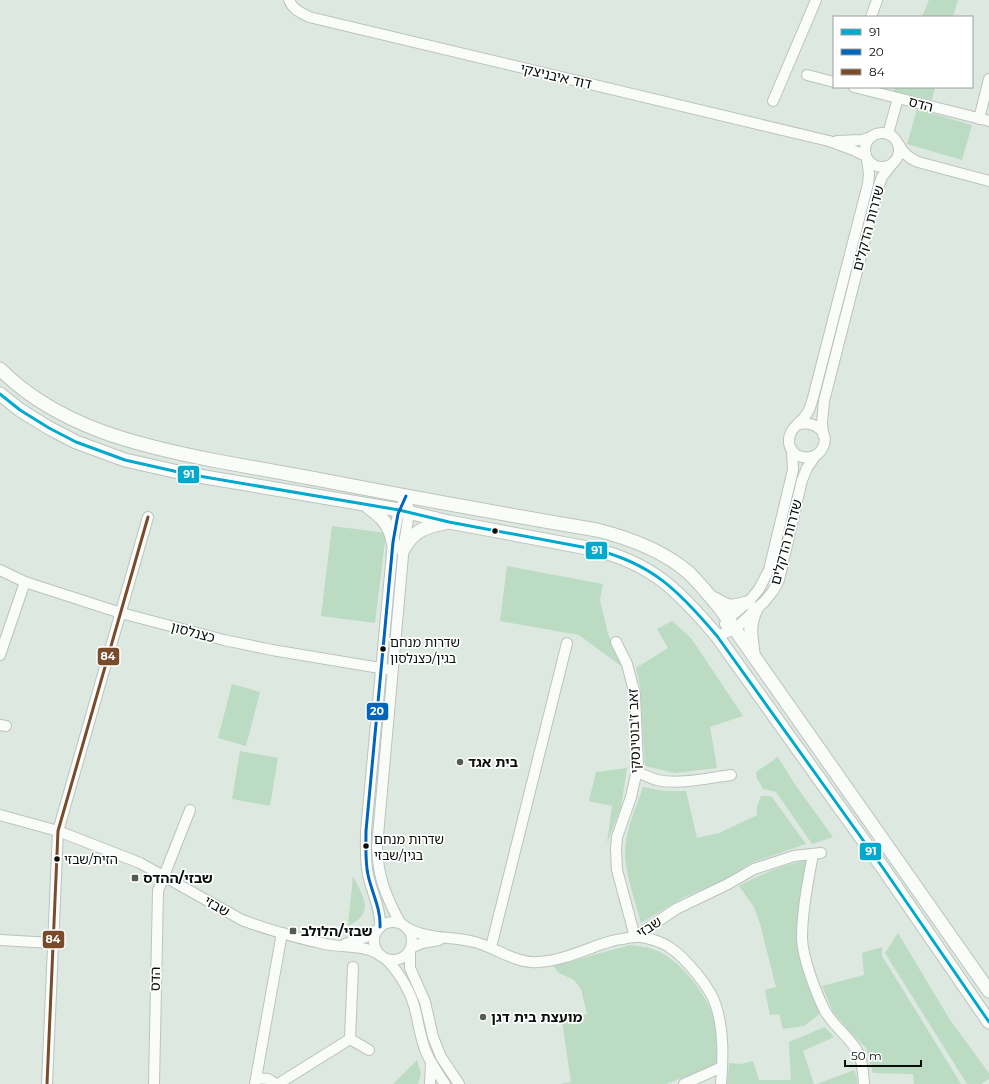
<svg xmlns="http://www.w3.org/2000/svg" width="989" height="1084" font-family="Montserrat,'Noto Sans Hebrew',sans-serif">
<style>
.green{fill:#bbdbc3}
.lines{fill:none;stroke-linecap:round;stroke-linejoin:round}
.minor-casing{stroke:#bcc3be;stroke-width:12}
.major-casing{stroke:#bcc3be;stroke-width:15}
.minor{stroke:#fafcfa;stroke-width:10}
.major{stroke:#fafcfa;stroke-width:13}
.bus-1-casing{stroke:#fff;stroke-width:6}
.bus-2-casing{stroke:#fff;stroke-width:6}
.bus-3-casing{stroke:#fff;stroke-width:6}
.bus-1{stroke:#00a9ce;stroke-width:3}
.bus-2{stroke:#0065bd;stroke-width:3}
.bus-3{stroke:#7a4b2a;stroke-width:3}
.bus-dot{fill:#080f0a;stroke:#fff;stroke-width:1.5}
.poi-dot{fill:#535b55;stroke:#fff;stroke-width:1.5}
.labels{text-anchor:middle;stroke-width:3.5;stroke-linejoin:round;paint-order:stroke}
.bus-label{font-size:13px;fill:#080f0a;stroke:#fff;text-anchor:start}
.street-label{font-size:14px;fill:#080f0a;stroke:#fff}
.poi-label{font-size:14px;font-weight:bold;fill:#080f0a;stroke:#fff;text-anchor:start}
.line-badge{stroke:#fff;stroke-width:1.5}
.badge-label{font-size:11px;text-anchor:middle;font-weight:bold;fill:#fff}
</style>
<rect width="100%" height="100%" fill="#dde8e0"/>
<!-- green -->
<g class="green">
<polygon points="929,0 958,0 953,17 922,17"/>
<polygon points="895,87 935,87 932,100 894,91"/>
<polygon points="917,109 972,125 962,160 907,144"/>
<polygon points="332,526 386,533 375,623 321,616"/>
<polygon points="507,566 603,584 600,600 608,634 621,666 579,635 500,621"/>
<polygon points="672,621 691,638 743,716 710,727 717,768 675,773 645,766 640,687 636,668 668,648 657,629"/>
<polygon points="232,684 260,692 246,746 218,738"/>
<polygon points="240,751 278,758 270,806 232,799"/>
<polygon points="778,757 794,783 833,837 812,844 776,792 763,789 757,778 756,772"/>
<polygon points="627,768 621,807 607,843 612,806 589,801 596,772"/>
<path d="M 643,787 L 664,791 L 686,791 L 697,838 L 719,833 L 757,815 L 757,807 L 761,796 L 771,796 L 806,844 L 751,863 L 725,880 L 684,897 L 641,923 C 636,902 625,874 625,853 C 625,831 636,808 643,787 Z"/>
<path d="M 807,860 L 800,942 L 810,990 L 820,1014 L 804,1026 L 783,1029 L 779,1014 L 770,1015 L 765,990 L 776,987 L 760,924 L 754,907 L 739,886 C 761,874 783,865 807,860 Z"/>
<path d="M 353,876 C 363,897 376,913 348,926 Z"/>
<polygon points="898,933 950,1020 989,1073 989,1079 981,1084 967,1084 885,953"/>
<path d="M 630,945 C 639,946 649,947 658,951 C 681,962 707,994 714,1019 C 717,1032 716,1051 717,1065 L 666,1084 L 561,1084 L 571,1082 L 562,1020 L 587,1014 L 581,989 L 574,980 L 559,973 L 553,966 Z"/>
<polygon points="882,947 882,956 961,1084 914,1084 913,1074 873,1073 866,1048 850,1032 833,1012 822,986 864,975 862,953"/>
<polygon points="825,1027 834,1037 803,1051 814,1084 727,1084 729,1063 741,1064 753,1061 759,1080 791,1080 789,1042"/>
<polygon points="417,1060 421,1073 418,1084 393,1084"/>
<polygon points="854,1070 857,1077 857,1084 817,1084"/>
</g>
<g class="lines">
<defs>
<g id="minor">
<path d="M 289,0 C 293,10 300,12 309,17 L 829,141 L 851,149 L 866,156"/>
<polyline points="871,17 877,0"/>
<polyline points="807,75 834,82"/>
<polyline points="854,87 989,121"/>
<polyline points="773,101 816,0"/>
<polyline points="979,119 989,79"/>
<circle cx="882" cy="150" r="17"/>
<polyline points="888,134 898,98"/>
<polyline points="837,141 862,140 871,137"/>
<path d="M 899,145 C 904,154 909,158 918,162 L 989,181"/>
<path d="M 797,425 C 813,419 832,432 822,449 C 813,464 788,458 789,440 C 789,429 800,423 806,415 C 810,410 811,404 813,398 L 868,184 L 869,174 L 867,159"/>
<polyline points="823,435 822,423 824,401 879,185 882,177 892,164"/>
<polyline points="0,570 25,582 121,613 224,640 272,650 386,669"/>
<polyline points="725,624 728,619 751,599 759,589 769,570 793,470 792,450"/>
<polyline points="717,636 735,629 765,601 773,591 779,580 802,480 807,468 816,455"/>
<polyline points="616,642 627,664 635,695 638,766 631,797 617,837 616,849 617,870 635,937"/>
<polyline points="0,655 25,582"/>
<polyline points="0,725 6,726"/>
<path d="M 637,772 C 643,774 650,778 657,780 C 679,785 708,778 731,775"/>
<path d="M 0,815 L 58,831 L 140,863 L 242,920 C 269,930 297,938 325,944 C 344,948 365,944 381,956"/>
<path d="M 813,854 C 808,882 802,910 802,939 C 803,959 816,993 825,1011 C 834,1027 851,1038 859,1054 C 863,1063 863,1074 864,1084"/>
<circle cx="393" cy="941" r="19"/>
<path d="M 400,923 C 386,896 378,878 377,847 L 404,544 L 409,513 L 408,506"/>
<path d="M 380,927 C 381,909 372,893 368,875 C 365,861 366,846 366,831 L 393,542 L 398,514 L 406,496"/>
<path d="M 407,928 C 429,940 455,936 478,943 C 497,949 518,964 538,962 C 560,961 582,951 602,944 C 609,942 616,939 623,939 C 628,938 635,936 641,937 C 649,938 662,942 669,947 C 685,957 711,988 716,1006 C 724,1031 723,1058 721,1084"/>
<polyline points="635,937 676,909 728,884 754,869 794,856 821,853"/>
<polyline points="0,940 52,943"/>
<polyline points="345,944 366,937 377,930"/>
<polyline points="491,947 567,643"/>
<polyline points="411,948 422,943 439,940"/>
<polyline points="410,951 410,968 425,1002 433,1037 441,1057 459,1084"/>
<path d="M 386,959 C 400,973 412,994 416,1013 C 419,1027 421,1040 426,1052 C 431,1064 438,1074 445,1084"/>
<polyline points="350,1039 369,1050"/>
<polyline points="256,1078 268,1079 276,1084"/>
<polyline points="47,1084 58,831 148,517"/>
<polyline points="154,1084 158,891 190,810"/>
<polyline points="255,1084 282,933"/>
<polyline points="278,1084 350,1039 353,967"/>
<polyline points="430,1084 431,1063"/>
<polyline points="684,1084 722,1067"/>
</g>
<g id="major">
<path d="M 0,369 C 58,427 139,446 217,461 C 250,467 283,473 316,479 C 409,497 503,514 597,530 C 629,538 664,551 689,573 C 700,584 710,596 720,608 L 989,991"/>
<path d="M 0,394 L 20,410 L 49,428 L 76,442 L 125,460 L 187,474 L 399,510 L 449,522 L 593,549 C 652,563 679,591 717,636 L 883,868 L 989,1022"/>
<path d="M 368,507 C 382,517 390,525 393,542"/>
<path d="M 403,550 C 413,531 424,527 445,523"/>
<path d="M 715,599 C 728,607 731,608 746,603"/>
<path d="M 753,653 C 751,635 748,626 756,609"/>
</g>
</defs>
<!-- minor casing -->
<use href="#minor" class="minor-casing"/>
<!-- major casing -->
<use href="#major" class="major-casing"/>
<!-- minor -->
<use href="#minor" class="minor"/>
<!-- major -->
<use href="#major" class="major"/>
<defs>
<path id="bus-1" d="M 0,394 L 20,410 L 49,428 L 76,442 L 125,460 L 187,474 L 399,510 L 449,522 L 593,549 C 652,563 679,591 717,636 L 883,868 L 989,1022"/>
<path id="bus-2" d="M 380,927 C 381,909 372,893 368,875 C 365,861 366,846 366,831 L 393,542 L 398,514 L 406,496"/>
<polyline id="bus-3" points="47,1084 58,831 148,517"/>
</defs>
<!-- bus-1 casing -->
<use href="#bus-1" class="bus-1-casing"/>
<!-- bus-2 casing -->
<use href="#bus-2" class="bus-2-casing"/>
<!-- bus-3 casing -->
<use href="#bus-3" class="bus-3-casing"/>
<!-- bus-1 -->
<use href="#bus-1" class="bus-1"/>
<!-- bus-2 -->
<use href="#bus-2" class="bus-2"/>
<!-- bus-3 -->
<use href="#bus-3" class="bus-3"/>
</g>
<!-- markers -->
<g class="bus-dot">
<circle cx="495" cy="531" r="3.5"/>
<circle cx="383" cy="649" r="3.5"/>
<circle cx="366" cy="846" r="3.5"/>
<circle cx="57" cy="859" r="3.5"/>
</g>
<g class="poi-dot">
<circle cx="460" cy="762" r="4"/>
<rect x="131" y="874" width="8" height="8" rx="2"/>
<rect x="289" y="927" width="8" height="8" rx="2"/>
<circle cx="483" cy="1017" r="4"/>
</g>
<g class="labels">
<!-- bus labels -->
<g class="bus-label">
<text x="390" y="647">שדרות מנחם<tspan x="390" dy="16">בגין/כצנלסון</tspan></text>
<text x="374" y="844">שדרות מנחם<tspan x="374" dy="16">בגין/שבזי</tspan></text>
<text x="64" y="864">הזית/שבזי</text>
</g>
<!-- street labels -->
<g class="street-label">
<text transform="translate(556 76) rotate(13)" y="5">דוד איבניצקי</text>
<text transform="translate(921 104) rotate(14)" y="5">הדס</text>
<text transform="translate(868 228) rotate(-75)" y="5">שדרות הדקלים</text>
<text transform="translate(786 542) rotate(-75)" y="5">שדרות הדקלים</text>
<text transform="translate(193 632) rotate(15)" y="5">כצנלסון</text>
<text transform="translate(634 731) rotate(-92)" y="5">זאב ז'בוטינסקי</text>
<text transform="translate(217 906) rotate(30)" y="5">שבזי</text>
<text transform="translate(649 927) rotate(-33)" y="5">שבזי</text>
<text transform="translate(155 979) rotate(-89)" y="5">הדס</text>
</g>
<!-- poi labels -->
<g class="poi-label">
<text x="468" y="767">בית אגד</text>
<text x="143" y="883">שבזי/ההדס</text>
<text x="301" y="936">שבזי/הלולב</text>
<text x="491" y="1022">מועצת בית דגן</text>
</g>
</g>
<g class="line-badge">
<rect x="177" y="465" width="23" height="19" rx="4" fill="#00a9ce"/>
<rect x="585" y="541" width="23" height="19" rx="4" fill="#00a9ce"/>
<rect x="97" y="647" width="23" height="19" rx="4" fill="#7a4b2a"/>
<rect x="366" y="702" width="23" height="19" rx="4" fill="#0065bd"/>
<rect x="859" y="842" width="23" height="19" rx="4" fill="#00a9ce"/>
<rect x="42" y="930" width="23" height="19" rx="4" fill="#7a4b2a"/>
</g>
<g class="badge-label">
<text x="189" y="478">91</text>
<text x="597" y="554">91</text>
<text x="108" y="660">84</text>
<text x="377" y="715">20</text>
<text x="871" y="855">91</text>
<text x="53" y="943">84</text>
</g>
<!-- legend -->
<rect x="833" y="16" width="140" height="72" fill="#ffffff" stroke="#9c9f9d"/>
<rect x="841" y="29" width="20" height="6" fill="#00a9ce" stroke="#9c9f9d"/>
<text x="869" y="36" font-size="12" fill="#080f0a">91</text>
<rect x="841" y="49" width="20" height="6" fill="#0065bd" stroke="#9c9f9d"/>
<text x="869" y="56" font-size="12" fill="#080f0a">20</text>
<rect x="841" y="69" width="20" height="6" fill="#7a4b2a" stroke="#9c9f9d"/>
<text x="869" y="76" font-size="12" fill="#080f0a">84</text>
<!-- scale -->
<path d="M845 1060v6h76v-6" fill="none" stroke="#080f0a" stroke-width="2"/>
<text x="851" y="1060" font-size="12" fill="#080f0a" stroke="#ffffff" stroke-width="3" paint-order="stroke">50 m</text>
</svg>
